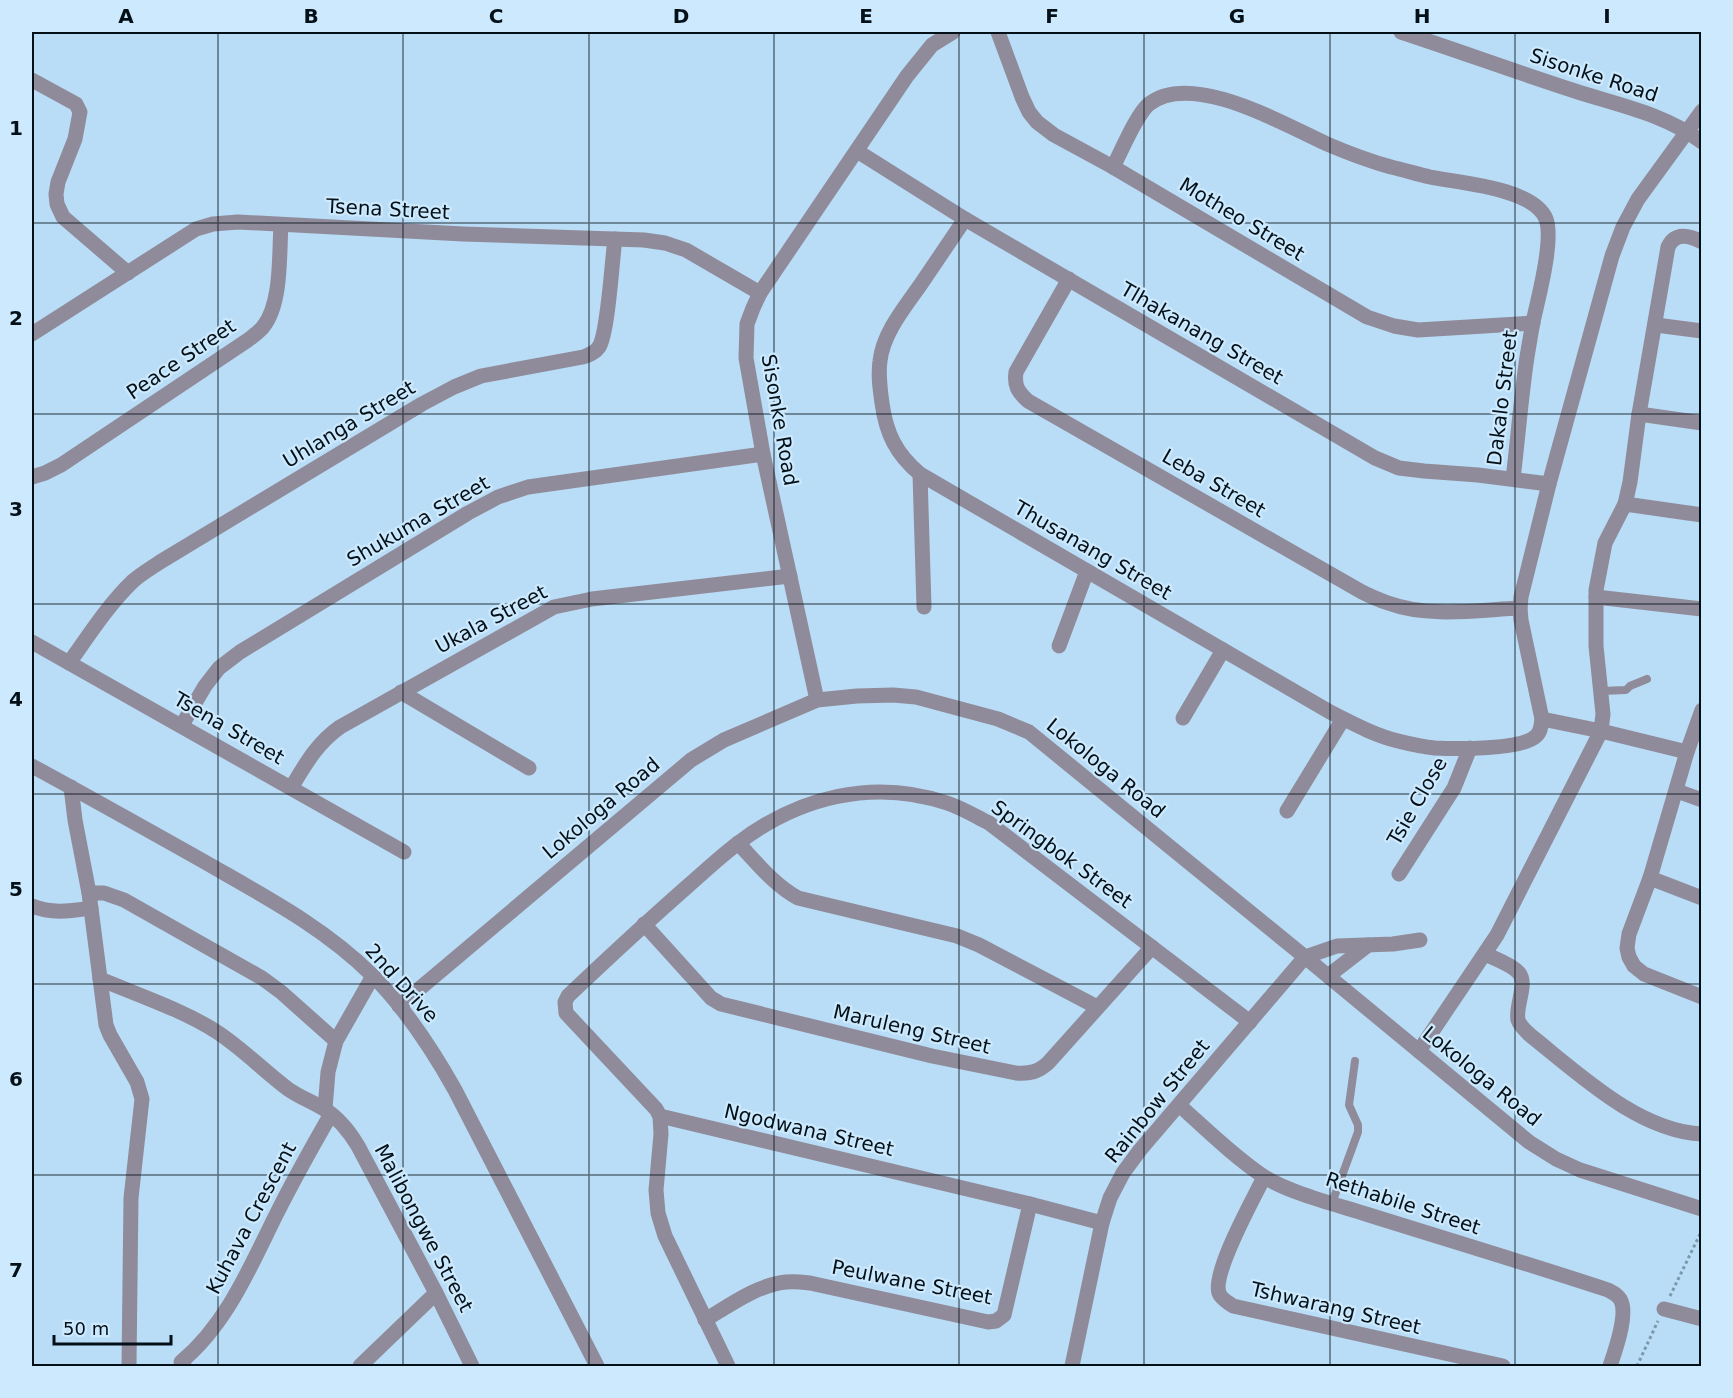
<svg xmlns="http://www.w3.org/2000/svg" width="1733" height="1398" font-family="'DejaVu Sans',sans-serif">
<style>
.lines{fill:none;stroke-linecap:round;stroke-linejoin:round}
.path{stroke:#7b97aa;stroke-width:3;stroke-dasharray:3 3;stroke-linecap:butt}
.service{stroke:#908b9a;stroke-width:8}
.minor{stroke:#908b9a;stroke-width:15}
.tertiary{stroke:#908b9a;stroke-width:15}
.grid{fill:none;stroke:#041018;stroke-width:1.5;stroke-opacity:0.55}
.labels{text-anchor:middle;stroke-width:4.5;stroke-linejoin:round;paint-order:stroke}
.street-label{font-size:20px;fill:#041018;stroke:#cce9fd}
.neatline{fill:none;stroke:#041018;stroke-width:2}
.grid-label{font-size:20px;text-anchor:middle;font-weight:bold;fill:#041018}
</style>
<rect width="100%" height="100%" fill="#b9ddf6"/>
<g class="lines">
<!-- path -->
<g class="path">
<polyline points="1670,1296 1702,1230"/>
<polyline points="1637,1366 1658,1321"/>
</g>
<!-- service -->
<g class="service">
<polyline points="1601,691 1626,690 1630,686 1647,679"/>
<polyline points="1332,1203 1358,1132 1358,1125 1349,1105 1355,1061"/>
</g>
<!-- minor -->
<g class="minor">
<polyline points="998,32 1022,97 1029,112 1037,122 1054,135 1113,167 1367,317 1394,326 1418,330 1533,323"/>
<path d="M 1401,32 C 1459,51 1516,72 1575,91 C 1618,105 1665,114 1702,142"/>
<polyline points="32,80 76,104 80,112 75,139 58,182 56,194 57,204 63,217 128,273"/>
<polyline points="857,151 965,219 1375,458 1399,468 1424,471 1478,475 1549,484"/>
<path d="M 1113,167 C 1122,150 1136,115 1149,104 C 1192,70 1285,125 1327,144 C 1348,153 1369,161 1391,167 C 1404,170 1417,174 1430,177 C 1459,183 1534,188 1546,219 C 1554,240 1538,299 1533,322 C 1531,333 1529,345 1527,357 C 1521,397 1518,438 1513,479"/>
<path d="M 965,219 C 950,241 935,263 921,284 C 905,307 883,333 880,361 C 878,375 880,389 882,403 C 886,433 896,454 920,474 L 1330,712 C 1352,723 1374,735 1398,741 C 1410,744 1423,747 1435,748 C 1455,749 1522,750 1536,736 C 1541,732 1541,725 1542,719 L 1521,620 L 1520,608 L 1521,597 L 1549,484 L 1612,256 L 1623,227 L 1638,199 L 1702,111"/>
<path d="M 1069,279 L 1016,372 C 1014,386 1018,392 1028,401 L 1362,592 C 1370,596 1379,600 1388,603 C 1429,618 1477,610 1520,608"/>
<polyline points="1656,325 1702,331"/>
<polyline points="32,334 196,229 213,224 238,222 463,234 644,240 665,243 686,250 760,293"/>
<polyline points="1639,414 1702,423"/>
<polyline points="920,474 924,607"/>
<path d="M 32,477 L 45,473 L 61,465 L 248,340 C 253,336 259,332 263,327 C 282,304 279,254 281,225"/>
<polyline points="1625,504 1702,515"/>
<polyline points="1596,597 1702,609"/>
<polyline points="32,642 404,852"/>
<polyline points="1059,646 1087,571"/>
<path d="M 69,663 C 89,635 108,605 133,581 C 141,574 151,568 160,562 L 422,404 L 454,387 L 481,376 L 583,357 C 589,355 595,353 599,347 C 608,333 612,260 615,239"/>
<polyline points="401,692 529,768"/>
<polyline points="817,700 763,454 746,358 747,324 753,308 760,293 907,76 932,45 953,32"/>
<polyline points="1702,710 1687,752 1650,878 1629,934 1627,948 1629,957 1634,966 1644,974 1702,997"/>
<polyline points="1183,718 1223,650"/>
<polyline points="1542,719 1601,731 1687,752"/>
<polyline points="182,725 205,686 219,668 240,652 468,513 498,497 528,487 763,454"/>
<polyline points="71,787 75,820 89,893 106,1025 110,1035 137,1082 142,1099 131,1198 129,1366"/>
<path d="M 291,788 C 305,765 317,743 340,727 L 554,607 L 592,599 L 790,576"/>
<polyline points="1677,791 1702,800"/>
<polyline points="1287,811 1343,719"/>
<path d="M 738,843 C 757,863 774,885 798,898 L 957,936 L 979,945 L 1097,1007"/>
<polyline points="1399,874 1454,788 1470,748"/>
<polyline points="1650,878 1702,898"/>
<polyline points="89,893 104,893 124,900 262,978 281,992 336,1041"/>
<path d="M 32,906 C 52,914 70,911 91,908"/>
<path d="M 644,924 L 711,998 L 721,1004 L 932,1056 L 1016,1073 C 1030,1074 1038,1072 1048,1063 L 1152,947"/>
<path d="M 1485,954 C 1495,959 1511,964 1519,973 C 1528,984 1515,1006 1518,1020 C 1520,1026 1526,1031 1530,1035 C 1578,1073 1638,1131 1702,1134"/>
<polyline points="1328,976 1368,945"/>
<path d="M 100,979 C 138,995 183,1010 217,1032 C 243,1049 264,1071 288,1089 C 299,1097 313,1102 324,1109 C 339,1118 349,1131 358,1146 L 436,1293 L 472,1366"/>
<polyline points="399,1006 691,760 724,740 817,700 857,696 893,695 916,697 998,719 1029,732 1305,957 1529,1142 1556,1159 1580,1170 1702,1209"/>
<path d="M 1419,1051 L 1497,935 L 1601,731 L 1603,714 L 1596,646 L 1596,590 L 1605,543 L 1625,504 L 1630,482 L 1639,414 L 1668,247 C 1675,232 1689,235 1702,242"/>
<path d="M 1179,1105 C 1206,1129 1233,1156 1263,1176 C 1289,1193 1338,1205 1369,1215 C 1449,1240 1529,1264 1608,1290 C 1612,1292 1617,1294 1620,1299 C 1629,1313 1615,1351 1610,1366"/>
<polyline points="325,1109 328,1072 336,1041 373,976"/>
<polyline points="660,1116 661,1134 656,1190 658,1213 665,1236 728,1366"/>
<path d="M 1264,1177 C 1254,1198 1212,1272 1219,1293 C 1221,1299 1228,1302 1233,1306 L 1503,1366"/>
<path d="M 1102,1223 L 1030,1204 L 660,1116 L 656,1109 L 566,1013 L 565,1002 L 568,996 C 608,958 648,921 689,885 C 705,871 721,856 737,844 C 798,797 873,778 947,803 C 962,808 975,816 989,823 L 1250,1022"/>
<polyline points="1664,1309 1702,1319"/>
<path d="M 705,1320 C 730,1305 757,1285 786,1282 C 794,1281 802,1282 810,1283 L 988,1322 L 996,1321 L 1004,1315 L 1030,1204"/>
<path d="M 184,1366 L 181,1362 C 227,1324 250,1267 276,1215 C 293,1181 312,1147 331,1114"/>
<polyline points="360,1366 436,1293"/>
<polyline points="1072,1366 1102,1223 1110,1198 1123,1173 1140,1150 1305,957 1337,946 1393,944 1420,940"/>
</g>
<!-- tertiary -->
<path class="tertiary" d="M 32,766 C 89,797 146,829 203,861 C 262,895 324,927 373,976 C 406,1009 432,1049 455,1090 L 597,1366"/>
</g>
<!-- grid -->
<path class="grid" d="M 218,32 L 218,1366M 403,32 L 403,1366M 589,32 L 589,1366M 774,32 L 774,1366M 959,32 L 959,1366M 1144,32 L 1144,1366M 1330,32 L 1330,1366M 1515,32 L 1515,1366M 32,223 L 1702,223M 32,414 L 1702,414M 32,604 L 1702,604M 32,794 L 1702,794M 32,984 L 1702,984M 32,1175 L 1702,1175"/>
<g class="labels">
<!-- street labels -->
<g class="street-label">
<text transform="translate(1594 75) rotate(18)" y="7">Sisonke Road</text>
<text transform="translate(388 209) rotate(3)" y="7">Tsena Street</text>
<text transform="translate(1242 219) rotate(31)" y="7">Motheo Street</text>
<text transform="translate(1202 333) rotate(30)" y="7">Tlhakanang Street</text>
<text transform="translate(181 359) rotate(-34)" y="7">Peace Street</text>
<text transform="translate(1502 398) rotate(-83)" y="7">Dakalo Street</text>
<text transform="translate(780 420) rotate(80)" y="7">Sisonke Road</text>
<text transform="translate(349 424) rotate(-31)" y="7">Uhlanga Street</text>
<text transform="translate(1214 483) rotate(30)" y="7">Leba Street</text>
<text transform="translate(418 521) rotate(-30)" y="7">Shukuma Street</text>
<text transform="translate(1093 550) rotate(30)" y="7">Thusanang Street</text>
<text transform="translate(491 619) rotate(-28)" y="7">Ukala Street</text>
<text transform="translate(229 728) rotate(30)" y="7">Tsena Street</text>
<text transform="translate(1106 768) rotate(39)" y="7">Lokologa Road</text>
<text transform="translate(1417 801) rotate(-60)" y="7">Tsie Close</text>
<text transform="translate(601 808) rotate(-40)" y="7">Lokologa Road</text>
<text transform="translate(1062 854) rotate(36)" y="7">Springbok Street</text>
<text transform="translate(402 983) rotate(48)" y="7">2nd Drive</text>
<text transform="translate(912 1029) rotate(13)" y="7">Maruleng Street</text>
<text transform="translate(1482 1076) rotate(39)" y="7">Lokologa Road</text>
<text transform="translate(1157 1101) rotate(-51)" y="7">Rainbow Street</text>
<text transform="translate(809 1130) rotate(13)" y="7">Ngodwana Street</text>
<text transform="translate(1403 1203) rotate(18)" y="7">Rethabile Street</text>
<text transform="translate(251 1218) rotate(-62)" y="7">Kuhava Crescent</text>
<text transform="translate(424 1228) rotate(62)" y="7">Malibongwe Street</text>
<text transform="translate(912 1282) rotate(11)" y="7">Peulwane Street</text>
<text transform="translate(1336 1308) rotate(13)" y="7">Tshwarang Street</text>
</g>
</g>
<!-- border -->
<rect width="1733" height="1398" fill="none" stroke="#cce9fd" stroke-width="66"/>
<!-- scale -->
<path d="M54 1335v9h117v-9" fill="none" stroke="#041018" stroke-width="3"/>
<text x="63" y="1335" font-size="18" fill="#041018" stroke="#cce9fd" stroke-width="4.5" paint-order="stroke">50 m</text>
<rect x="33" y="33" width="1667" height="1332" class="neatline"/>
<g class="grid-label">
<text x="126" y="23">A</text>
<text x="311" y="23">B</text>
<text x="496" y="23">C</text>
<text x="681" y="23">D</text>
<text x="866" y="23">E</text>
<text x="1052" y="23">F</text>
<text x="1237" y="23">G</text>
<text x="1422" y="23">H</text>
<text x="1607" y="23">I</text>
<text x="16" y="135">1</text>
<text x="16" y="325">2</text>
<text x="16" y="516">3</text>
<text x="16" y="706">4</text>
<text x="16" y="896">5</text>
<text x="16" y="1086">6</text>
<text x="16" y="1277">7</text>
</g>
</svg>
